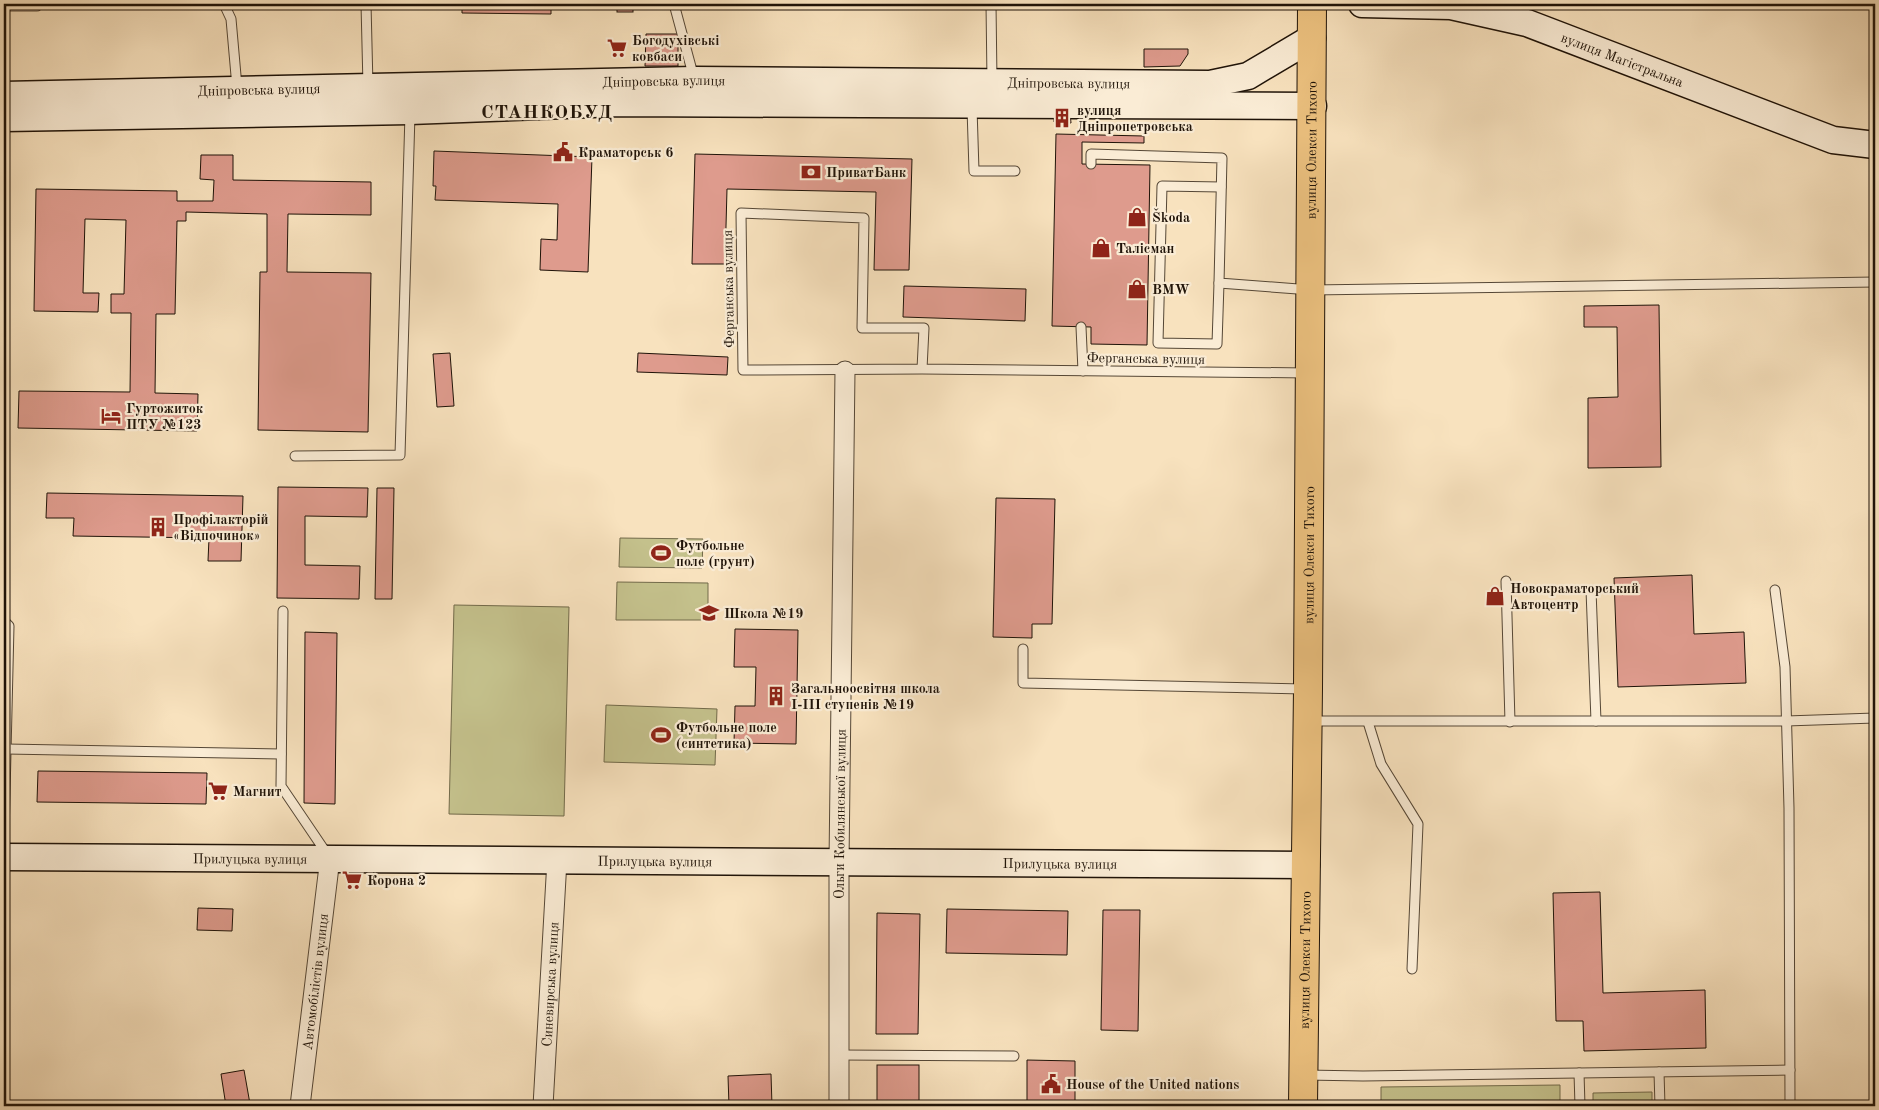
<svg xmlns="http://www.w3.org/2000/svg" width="1879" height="1110" font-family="'Old Standard TT',serif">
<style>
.green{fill:#c4c18c;stroke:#726a4a}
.building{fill:#de9b8d;stroke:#1f1308}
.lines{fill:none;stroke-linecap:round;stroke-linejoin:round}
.lane-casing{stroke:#554736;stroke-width:11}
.street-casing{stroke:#554736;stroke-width:21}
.secondary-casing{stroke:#1f1308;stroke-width:29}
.primary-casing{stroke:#1f1308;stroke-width:30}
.lane{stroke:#faecd5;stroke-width:9}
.street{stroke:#faecd5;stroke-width:19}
.secondary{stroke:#faecd5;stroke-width:26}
.primary{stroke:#ecc17f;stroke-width:28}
.labels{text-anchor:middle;stroke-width:4.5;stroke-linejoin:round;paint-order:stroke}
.poi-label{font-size:14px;font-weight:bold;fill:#1f1308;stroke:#faecd5;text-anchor:start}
.street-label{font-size:14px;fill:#1f1308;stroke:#faecd5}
.district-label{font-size:19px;font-weight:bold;letter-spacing:1px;fill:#1f1308;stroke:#faecd5}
</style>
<rect width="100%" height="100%" fill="#f8e2be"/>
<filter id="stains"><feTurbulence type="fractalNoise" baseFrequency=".004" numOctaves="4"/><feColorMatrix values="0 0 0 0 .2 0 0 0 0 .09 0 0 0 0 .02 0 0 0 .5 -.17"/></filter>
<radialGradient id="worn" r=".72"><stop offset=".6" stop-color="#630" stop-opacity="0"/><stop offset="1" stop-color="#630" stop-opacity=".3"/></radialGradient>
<!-- green -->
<g class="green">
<polygon points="620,538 703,539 702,568 619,567"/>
<polygon points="617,582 708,583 708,620 616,620"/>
<polygon points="454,605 569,607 564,816 449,814"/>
<polygon points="606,705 717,709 715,765 604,762"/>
<polygon points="1560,1085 1560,1106 1381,1106 1381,1087"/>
<polygon points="1652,1092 1652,1106 1593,1106 1593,1093"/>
</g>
<!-- building -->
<g class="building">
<polygon points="462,4 551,4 551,14 462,13"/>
<rect x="617" y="4" width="16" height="8"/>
<polygon points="646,34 678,34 678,66 645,66"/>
<polygon points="1144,49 1188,49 1188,54 1180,66 1144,67"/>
<polygon points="1054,113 1070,113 1071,123 1054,122"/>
<polygon points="1056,134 1144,136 1144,143 1082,142 1082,164 1150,165 1147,345 1091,344 1091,327 1052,326"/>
<polygon points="434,151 592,157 588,272 540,270 541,239 557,240 558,204 435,200 436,186 433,186"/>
<polygon points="695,154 912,159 909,270 874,270 876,192 727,189 725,264 692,264"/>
<polygon points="201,155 233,155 233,180 371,182 371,215 288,214 287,272 371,273 368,432 258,430 260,272 267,272 267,214 186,212 186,221 177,221 175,314 156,314 155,393 198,394 197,431 18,428 19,391 130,392 131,313 111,313 111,294 124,294 126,220 85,219 83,293 99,293 98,312 34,311 36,189 177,191 177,201 213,201 214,180 200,179"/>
<polygon points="904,286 1026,289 1025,321 903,317"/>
<polygon points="1659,305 1661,467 1588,468 1588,398 1618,397 1617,327 1584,327 1584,306"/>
<polygon points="450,353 454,406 437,407 433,354"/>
<polygon points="638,353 728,357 727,375 637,372"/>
<polygon points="278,487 368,488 367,517 305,516 305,565 360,566 359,599 277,598"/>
<polygon points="377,488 394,488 392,599 375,599"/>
<polygon points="47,493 243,496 241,561 208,561 209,538 73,536 74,518 46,518"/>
<polygon points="996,498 1055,499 1052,624 1032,624 1032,638 993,637"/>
<polygon points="1692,575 1694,634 1744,632 1746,683 1618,687 1614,578"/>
<polygon points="735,629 798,630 796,744 734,743 735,706 755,706 756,667 734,667"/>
<polygon points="305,632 337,633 335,804 304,803"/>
<polygon points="38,771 207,773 206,804 37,802"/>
<polygon points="1600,892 1603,993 1705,990 1706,1048 1584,1051 1583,1021 1556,1021 1553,893"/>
<polygon points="198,908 233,909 232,931 197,930"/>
<polygon points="947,909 1068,911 1067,955 946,953"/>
<polygon points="1103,910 1140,910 1138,1031 1101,1030"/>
<polygon points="877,913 920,914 918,1034 876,1034"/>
<polygon points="1027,1060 1075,1061 1075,1106 1027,1106"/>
<rect x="877" y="1065" width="42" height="41"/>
<polygon points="244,1070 250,1104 226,1106 221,1074"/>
<polygon points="771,1074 772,1106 729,1106 728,1076"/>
</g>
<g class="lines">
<defs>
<g id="lane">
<polyline points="224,4 231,19 237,87"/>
<polyline points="366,4 368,86"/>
<polyline points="674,4 694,78"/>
<polyline points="991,4 992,81"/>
<polyline points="4,6 37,6"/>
<polyline points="972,108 974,171 1015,171"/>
<polyline points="1091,164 1091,154 1222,158 1219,283 1311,290 1875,282"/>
<polyline points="1219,283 1217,344 1158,343 1162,186 1221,187"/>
<polyline points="1081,327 1083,371"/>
<polyline points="922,369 924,328 862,328 864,218 741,213 743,370 922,369 1308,373"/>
<polyline points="295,456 400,455 410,114"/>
<polyline points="1506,581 1510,722"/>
<polyline points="1591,590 1596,721"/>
<polyline points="1775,590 1785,667 1789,808 1790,1106"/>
<polyline points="283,611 281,786 327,854"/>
<polyline points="4,621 9,626 4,836"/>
<polyline points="1023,649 1023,683 1304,689"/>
<polyline points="1311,721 1786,721 1875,718"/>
<polyline points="1368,722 1381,764 1418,824 1412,969"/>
<polyline points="6,749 281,754"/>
<polyline points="839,1055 1014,1056"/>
<polyline points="1659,1072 1660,1106"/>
<polyline points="1579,1073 1580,1106"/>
<polyline points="1305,1075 1363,1076 1790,1070"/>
</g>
<g id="street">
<path id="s1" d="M 300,1106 L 330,858"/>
<path id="s2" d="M 543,1106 L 557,860"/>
<path id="s3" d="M 839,1106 L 839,862 L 845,371"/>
</g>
<g id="secondary">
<path id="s4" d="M 1362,4 L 1451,6 L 1527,23 L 1833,140 L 1875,145"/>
<path id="s5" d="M 4,95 L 694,80 L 1210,84 L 1248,76 L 1312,38"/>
<polyline points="4,118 410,111 619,103 1313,106"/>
<path id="s6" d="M 4,857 L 1306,865"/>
</g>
<g id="primary">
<path id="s7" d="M 1303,1106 L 1308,689 L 1312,4"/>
</g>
</defs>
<!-- lane casing -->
<use href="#lane" class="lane-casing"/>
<!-- street casing -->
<use href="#street" class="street-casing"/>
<!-- secondary casing -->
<use href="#secondary" class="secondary-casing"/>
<!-- primary casing -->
<use href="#primary" class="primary-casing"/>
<!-- lane -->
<use href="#lane" class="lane"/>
<!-- street -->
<use href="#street" class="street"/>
<!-- secondary -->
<use href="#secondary" class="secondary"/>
<!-- primary -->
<use href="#primary" class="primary"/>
</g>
<!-- icons -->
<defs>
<symbol id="supermarket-bare" viewBox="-9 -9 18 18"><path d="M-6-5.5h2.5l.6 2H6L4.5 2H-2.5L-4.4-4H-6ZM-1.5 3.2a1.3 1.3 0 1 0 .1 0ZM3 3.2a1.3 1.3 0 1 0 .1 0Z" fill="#8f2418" stroke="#faecd5" stroke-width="2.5" paint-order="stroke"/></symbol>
<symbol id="building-bare" viewBox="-9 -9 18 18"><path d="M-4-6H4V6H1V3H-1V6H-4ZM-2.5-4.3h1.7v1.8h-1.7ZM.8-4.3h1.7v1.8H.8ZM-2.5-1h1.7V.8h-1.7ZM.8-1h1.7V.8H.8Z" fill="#8f2418" stroke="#faecd5" stroke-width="2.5" paint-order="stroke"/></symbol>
<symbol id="civic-bare" viewBox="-9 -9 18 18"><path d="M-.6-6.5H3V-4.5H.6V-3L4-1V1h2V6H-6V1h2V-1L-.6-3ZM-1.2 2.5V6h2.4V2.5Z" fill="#8f2418" stroke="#faecd5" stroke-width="2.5" paint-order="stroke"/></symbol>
<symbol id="bank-bare" viewBox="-9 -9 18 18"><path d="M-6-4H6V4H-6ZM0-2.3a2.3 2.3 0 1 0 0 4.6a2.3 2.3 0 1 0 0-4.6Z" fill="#8f2418" stroke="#faecd5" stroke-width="2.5" paint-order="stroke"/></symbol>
<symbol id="shop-bare" viewBox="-9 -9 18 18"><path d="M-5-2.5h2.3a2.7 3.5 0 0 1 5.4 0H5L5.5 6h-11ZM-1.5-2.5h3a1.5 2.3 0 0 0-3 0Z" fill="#8f2418" stroke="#faecd5" stroke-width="2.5" paint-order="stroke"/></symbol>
<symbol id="hotel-bare" viewBox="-9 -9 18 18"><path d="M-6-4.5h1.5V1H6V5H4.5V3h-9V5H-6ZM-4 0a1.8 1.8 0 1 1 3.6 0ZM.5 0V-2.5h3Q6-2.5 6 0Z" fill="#8f2418" stroke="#faecd5" stroke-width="2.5" paint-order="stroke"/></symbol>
<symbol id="stadium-bare" viewBox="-9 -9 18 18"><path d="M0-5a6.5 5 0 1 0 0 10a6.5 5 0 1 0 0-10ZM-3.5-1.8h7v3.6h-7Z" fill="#8f2418" stroke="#faecd5" stroke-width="2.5" paint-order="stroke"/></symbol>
<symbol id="school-bare" viewBox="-9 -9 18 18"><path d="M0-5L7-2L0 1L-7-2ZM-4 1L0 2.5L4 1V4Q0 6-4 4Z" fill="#8f2418" stroke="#faecd5" stroke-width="2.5" paint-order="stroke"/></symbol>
</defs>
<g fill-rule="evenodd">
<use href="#supermarket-bare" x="603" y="34" width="28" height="28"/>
<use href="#building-bare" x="1048" y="104" width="28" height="28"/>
<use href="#civic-bare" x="549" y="138" width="28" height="28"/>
<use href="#bank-bare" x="797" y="158" width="28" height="28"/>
<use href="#shop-bare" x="1123" y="203" width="28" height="28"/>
<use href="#shop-bare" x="1087" y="234" width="28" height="28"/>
<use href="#shop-bare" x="1123" y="275" width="28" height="28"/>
<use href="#hotel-bare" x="97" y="402" width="28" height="28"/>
<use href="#building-bare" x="144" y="513" width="28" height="28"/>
<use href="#stadium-bare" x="647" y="539" width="28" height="28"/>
<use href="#shop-bare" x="1481" y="582" width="28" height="28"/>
<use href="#school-bare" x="695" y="599" width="28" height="28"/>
<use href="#building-bare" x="762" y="682" width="28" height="28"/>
<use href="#stadium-bare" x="647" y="721" width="28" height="28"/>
<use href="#supermarket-bare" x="204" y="777" width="28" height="28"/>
<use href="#supermarket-bare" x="338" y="866" width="28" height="28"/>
<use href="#civic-bare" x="1037" y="1070" width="28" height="28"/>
</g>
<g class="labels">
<!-- poi labels -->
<g class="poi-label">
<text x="632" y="45">Богодухівські<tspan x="632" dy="16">ковбаси</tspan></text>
<text x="1077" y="115">вулиця<tspan x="1077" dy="16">Дніпропетровська</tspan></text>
<text x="578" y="157">Краматорськ 6</text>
<text x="826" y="177">ПриватБанк</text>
<text x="1152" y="222">Škoda</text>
<text x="1116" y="253">Талісман</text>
<text x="1152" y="294">BMW</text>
<text x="126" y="413">Гуртожиток<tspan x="126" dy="16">ПТУ №123</tspan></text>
<text x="173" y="524">Профілакторій<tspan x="173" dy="16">«Відпочинок»</tspan></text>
<text x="676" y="550">Футбольне<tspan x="676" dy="16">поле (грунт)</tspan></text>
<text x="1510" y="593">Новокраматорський<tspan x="1510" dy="16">Автоцентр</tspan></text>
<text x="724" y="618">Школа №19</text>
<text x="791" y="693">Загальноосвітня школа<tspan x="791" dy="16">І-ІІІ ступенів №19</tspan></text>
<text x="676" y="732">Футбольне поле<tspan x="676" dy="16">(синтетика)</tspan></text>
<text x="233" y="796">Магнит</text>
<text x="367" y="885">Корона 2</text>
<text x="1066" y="1089">House of the United nations</text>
</g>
<!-- street labels -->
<g class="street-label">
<text dy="5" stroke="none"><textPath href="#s4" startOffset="269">вулиця Магістральна</textPath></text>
<text dy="5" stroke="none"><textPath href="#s5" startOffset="660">Дніпровська вулиця</textPath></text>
<text dy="5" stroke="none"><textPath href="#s5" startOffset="1065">Дніпровська вулиця</textPath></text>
<text dy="5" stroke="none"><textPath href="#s5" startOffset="255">Дніпровська вулиця</textPath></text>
<text dy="5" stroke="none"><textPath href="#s7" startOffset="956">вулиця Олекси Тихого</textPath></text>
<text transform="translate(728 289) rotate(-91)" y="5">Ферганська вулиця</text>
<text transform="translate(1146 358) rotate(1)" y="5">Ферганська вулиця</text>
<text dy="5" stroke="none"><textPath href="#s7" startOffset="551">вулиця Олекси Тихого</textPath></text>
<text dy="5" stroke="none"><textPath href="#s3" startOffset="292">Ольги Кобилянської вулиця</textPath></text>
<text dy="5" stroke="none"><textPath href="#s6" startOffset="246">Прилуцька вулиця</textPath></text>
<text dy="5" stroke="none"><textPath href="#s6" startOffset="651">Прилуцька вулиця</textPath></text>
<text dy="5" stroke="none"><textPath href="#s6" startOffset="1056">Прилуцька вулиця</textPath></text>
<text dy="5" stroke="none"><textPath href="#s7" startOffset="146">вулиця Олекси Тихого</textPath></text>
<text dy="5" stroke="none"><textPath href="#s1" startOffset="125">Автомобілістів вулиця</textPath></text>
<text dy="5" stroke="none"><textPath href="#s2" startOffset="122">Синевирська вулиця</textPath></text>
</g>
<!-- district labels -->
<g class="district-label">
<text x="547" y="118">СТАНКОБУД</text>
</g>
</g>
<!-- margin -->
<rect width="1879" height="1110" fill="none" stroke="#f8e2be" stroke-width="20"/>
<rect x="5" y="5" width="1869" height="1100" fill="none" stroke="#1f1308" stroke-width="2.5"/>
<rect x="10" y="10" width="1859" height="1090" fill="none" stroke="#1f1308"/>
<rect width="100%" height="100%" filter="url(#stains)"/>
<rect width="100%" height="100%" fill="url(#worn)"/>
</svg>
